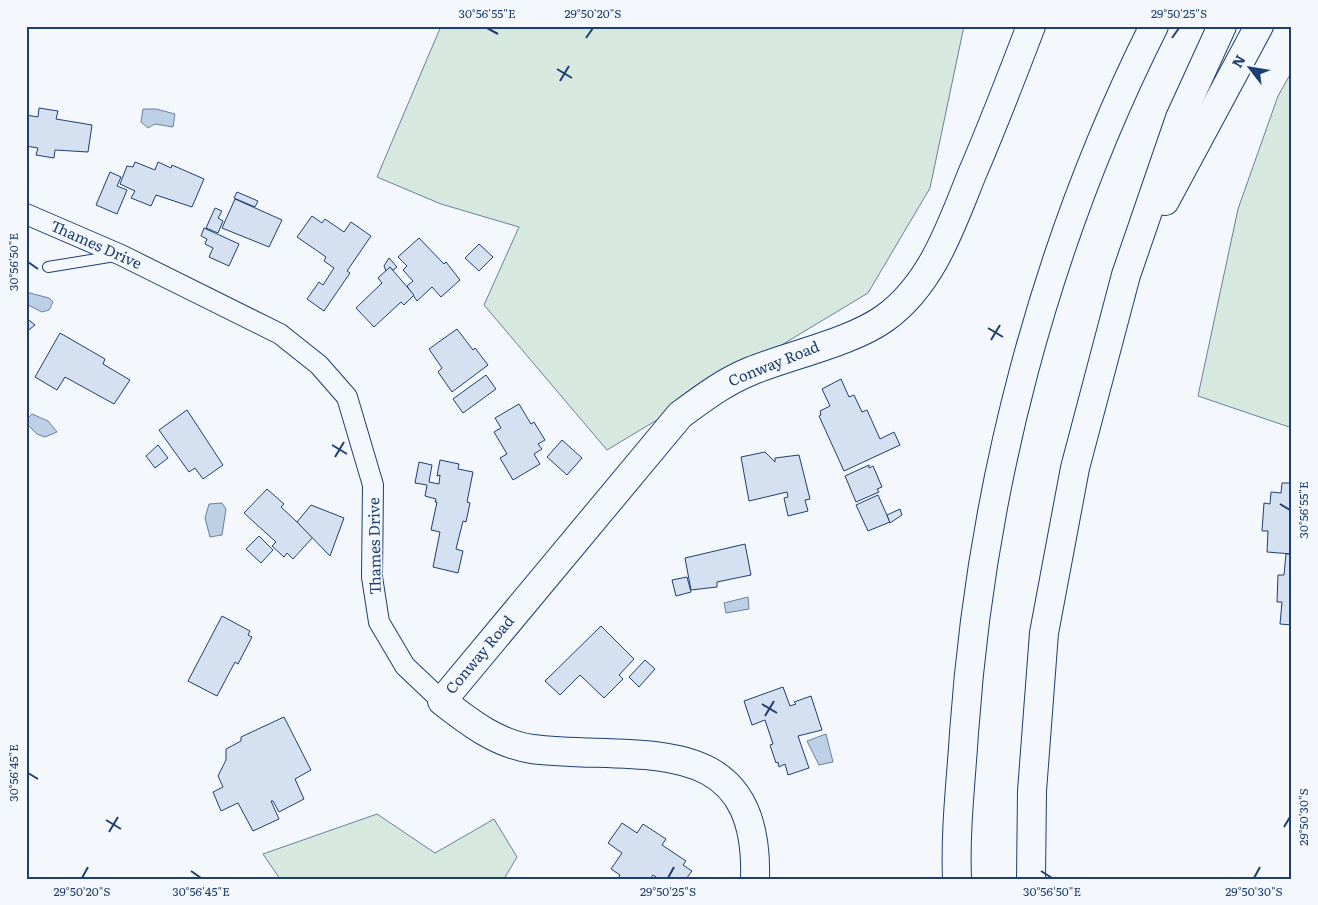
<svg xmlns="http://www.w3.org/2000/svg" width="1318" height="905" font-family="Literata,serif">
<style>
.green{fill:#d7e8df;stroke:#687fa3}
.water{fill:#bed0e5;stroke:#687fa3}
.building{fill:#d5e0f0;stroke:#1d3f73}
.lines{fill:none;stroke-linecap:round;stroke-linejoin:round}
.lane-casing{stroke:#1d3f73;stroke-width:12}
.street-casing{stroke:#1d3f73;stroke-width:22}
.secondary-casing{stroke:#1d3f73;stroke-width:30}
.highway-casing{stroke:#1d3f73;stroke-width:30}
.lane{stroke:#f4f7fb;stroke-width:10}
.street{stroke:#f4f7fb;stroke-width:20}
.secondary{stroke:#f4f7fb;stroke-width:28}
.highway{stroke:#f4f7fb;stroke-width:28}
.ticks{fill:none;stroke:#1d3f73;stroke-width:2}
.labels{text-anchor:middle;stroke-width:4;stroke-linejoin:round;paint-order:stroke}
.street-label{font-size:15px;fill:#1d3f73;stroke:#f4f7fb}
.neatline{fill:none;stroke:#1d3f73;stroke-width:2}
.ticks-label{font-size:12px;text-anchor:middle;fill:#1d3f73}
</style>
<rect width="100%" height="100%" fill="#f4f7fb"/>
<!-- green -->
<g class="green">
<polygon points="441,26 964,26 930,188 868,293 607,450 484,305 519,227 441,204 377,177"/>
<polygon points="1292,71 1292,428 1198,396 1238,209 1278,96"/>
<polygon points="377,814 435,853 494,819 517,857 504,879 280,879 263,854"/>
</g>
<!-- water -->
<g class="water">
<polygon points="143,109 156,109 175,114 173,127 155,124 148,128 141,122"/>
<polygon points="26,292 49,298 53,302 49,310 42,312 26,304"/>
<polygon points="32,414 48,421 57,432 45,437 37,434 26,423 26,420"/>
<polygon points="222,503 226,509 222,535 210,537 205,518 209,504"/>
<polygon points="748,597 749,609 726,613 724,603"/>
<polygon points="826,734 833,762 819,765 807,741"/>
</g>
<!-- building -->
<g class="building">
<polygon points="39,108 58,111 56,119 92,125 88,152 55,150 54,158 36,155 38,148 26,146 26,115 38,117"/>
<polygon points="135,162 155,170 158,162 171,168 172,165 204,179 192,207 156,195 151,206 131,198 135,191 120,184 127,166 133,167"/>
<polygon points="110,172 121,177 117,186 127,190 117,214 96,205"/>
<polygon points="237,192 258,201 255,207 234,198"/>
<polygon points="235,199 282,220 269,247 222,228"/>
<polygon points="215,208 222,211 218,218 223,221 218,233 206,228"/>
<polygon points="312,216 322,223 325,219 344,232 351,222 371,236 347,271 350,273 324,311 307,299 319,282 323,285 334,268 324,261 326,257 297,237"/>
<polygon points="204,228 239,244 229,266 209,257 213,248 205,244 207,239 201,236"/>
<polygon points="419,238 444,264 446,262 460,280 441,297 432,287 417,301 407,286 413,281 403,270 407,266 398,257"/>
<polygon points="479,244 493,257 479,271 465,258"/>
<polygon points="389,258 397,267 393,270 390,267 386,271 384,266"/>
<polygon points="390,267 414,295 404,305 401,302 374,327 356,308 382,283 378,278"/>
<polygon points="26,318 35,325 26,332"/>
<polygon points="457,329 473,350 475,348 488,365 452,392 438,372 442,368 429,349"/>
<polygon points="60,333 105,359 103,364 130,380 114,404 65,377 57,390 35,377"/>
<polygon points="486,375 496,389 463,413 453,399"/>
<polygon points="841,379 849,397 854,395 862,412 867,410 880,439 894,432 900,445 844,471 819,416 821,415 820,411 830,406 822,389"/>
<polygon points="519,404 531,424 534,422 545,440 538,444 542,449 534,454 540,464 513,480 500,458 507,454 494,432 501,428 495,418"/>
<polygon points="187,410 223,465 203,479 195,468 189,472 159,430"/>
<polygon points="562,440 582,458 567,475 547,457"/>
<polygon points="158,445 168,458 155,468 146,456"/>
<polygon points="765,452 775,462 775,458 799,455 810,499 805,500 808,511 788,516 784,498 788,497 787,492 749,501 741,457"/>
<polygon points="440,460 459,464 458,469 473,472 467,502 470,503 466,522 463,521 456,549 463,551 458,573 433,567 440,532 431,530 437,502 435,502 436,499 425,496 427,485 415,483 419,462 432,465 429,482 439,484 440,475 437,476"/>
<polygon points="869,465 869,468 873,466 882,487 877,489 879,492 856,502 845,476"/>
<polygon points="1282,483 1292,483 1292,554 1267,552 1268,531 1262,531 1264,503 1270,504 1271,492 1281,493"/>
<polygon points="267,489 284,504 281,507 313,537 293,559 287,553 284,557 272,546 276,542 244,513"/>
<polygon points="878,495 890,522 868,531 856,505"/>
<polygon points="311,505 344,518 330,556 297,522"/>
<polygon points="900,509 902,515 890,523 887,515"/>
<polygon points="259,536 273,550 261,563 246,549"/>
<polygon points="745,544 751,575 717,582 717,587 691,590 685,558"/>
<polygon points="1286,554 1292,554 1292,625 1280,624 1282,602 1277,602 1278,575 1284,575"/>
<polygon points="687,577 691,592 676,596 672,580"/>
<polygon points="222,616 250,631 248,635 252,637 238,664 235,662 217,696 188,681"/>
<polygon points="601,626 634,659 619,675 623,679 604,698 580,675 560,695 545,681"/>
<polygon points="645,660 655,669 639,687 629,677"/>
<polygon points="783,687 790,706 796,704 794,702 811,696 822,730 798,736 809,768 788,775 785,764 779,767 778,762 776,763 770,745 773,744 765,720 752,725 744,701"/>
<polygon points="284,717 311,770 295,779 304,799 279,812 273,801 271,801 279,819 253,831 238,803 221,811 213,792 223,787 218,776 226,760 226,749 241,741 241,737"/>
<polygon points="622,823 637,833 643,824 666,839 662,845 686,861 683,865 692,871 686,879 659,879 653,875 650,879 618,879 620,875 611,869 622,853 608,843"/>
</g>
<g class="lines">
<defs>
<polyline id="lane" points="48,267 115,256"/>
<polyline id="street" points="26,214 121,255 280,334 319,365 347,397 373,485 372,577 379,622 405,666 442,701"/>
<path id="secondary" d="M 755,879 C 760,726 635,762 532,749 C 497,744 469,722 442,701 L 680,415 C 703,398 724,382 751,371 C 790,355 852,342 885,318 C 932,284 951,226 972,174 C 993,125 1012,76 1031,26"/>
<g id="highway">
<polyline points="1165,201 1259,26"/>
<path d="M 957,879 C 955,830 961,781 964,733 C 981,489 1044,245 1154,26"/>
<polyline points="1031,879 1032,791 1044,633 1075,468 1126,275 1180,118 1222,26"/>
</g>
</defs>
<!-- lane casing -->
<use href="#lane" class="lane-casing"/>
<!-- street casing -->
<use href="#street" class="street-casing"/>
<!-- secondary casing -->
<use href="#secondary" class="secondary-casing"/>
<!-- highway casing -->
<use href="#highway" class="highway-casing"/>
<!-- lane -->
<use href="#lane" class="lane"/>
<!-- street -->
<use href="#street" class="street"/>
<!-- secondary -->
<use href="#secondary" class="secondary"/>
<!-- highway -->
<use href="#highway" class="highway"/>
</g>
<!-- ticks -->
<path class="ticks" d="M 487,28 L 498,34M 586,38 L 593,28M 1172,38 L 1179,28M 557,69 L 572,78M 560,81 L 569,66M 28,262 L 38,269M 988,328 L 1003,337M 991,340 L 1000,325M 332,445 L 347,454M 335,457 L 344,442M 1280,504 L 1290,510M 762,704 L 777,713M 765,716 L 774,701M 28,773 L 38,779M 106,820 L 121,829M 1284,827 L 1290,817M 109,832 L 118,817M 191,871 L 201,878M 1041,871 L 1052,878M 82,878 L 88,867M 668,878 L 674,867M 1254,878 L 1260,867"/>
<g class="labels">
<!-- street labels -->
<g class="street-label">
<text transform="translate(96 245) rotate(24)" y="5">Thames Drive</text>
<text transform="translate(774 364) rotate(-22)" y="5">Conway Road</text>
<text transform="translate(375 546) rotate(-91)" y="5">Thames Drive</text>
<text transform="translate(480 655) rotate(-50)" y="5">Conway Road</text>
</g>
</g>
<!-- border -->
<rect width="1318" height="905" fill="none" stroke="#f4f7fb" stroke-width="55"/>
<!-- north arrow -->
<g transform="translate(1250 68) rotate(301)" stroke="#f4f7fb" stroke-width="4" paint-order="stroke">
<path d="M0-4L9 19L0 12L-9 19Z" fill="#1d3f73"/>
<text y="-8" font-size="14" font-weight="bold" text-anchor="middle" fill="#1d3f73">N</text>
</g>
<rect x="28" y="28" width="1262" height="850" class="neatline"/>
<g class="ticks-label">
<text x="487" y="18">30°56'55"E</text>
<text x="593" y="18">29°50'20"S</text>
<text x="1179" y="18">29°50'25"S</text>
<text transform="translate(14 262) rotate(-90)" y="4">30°56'50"E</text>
<text transform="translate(1304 510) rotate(-90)" y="4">30°56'55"E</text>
<text transform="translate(14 773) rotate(-90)" y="4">30°56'45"E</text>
<text transform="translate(1304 817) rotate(-90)" y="4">29°50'30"S</text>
<text x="82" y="896">29°50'20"S</text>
<text x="201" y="896">30°56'45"E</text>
<text x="668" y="896">29°50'25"S</text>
<text x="1052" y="896">30°56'50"E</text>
<text x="1254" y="896">29°50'30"S</text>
</g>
</svg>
